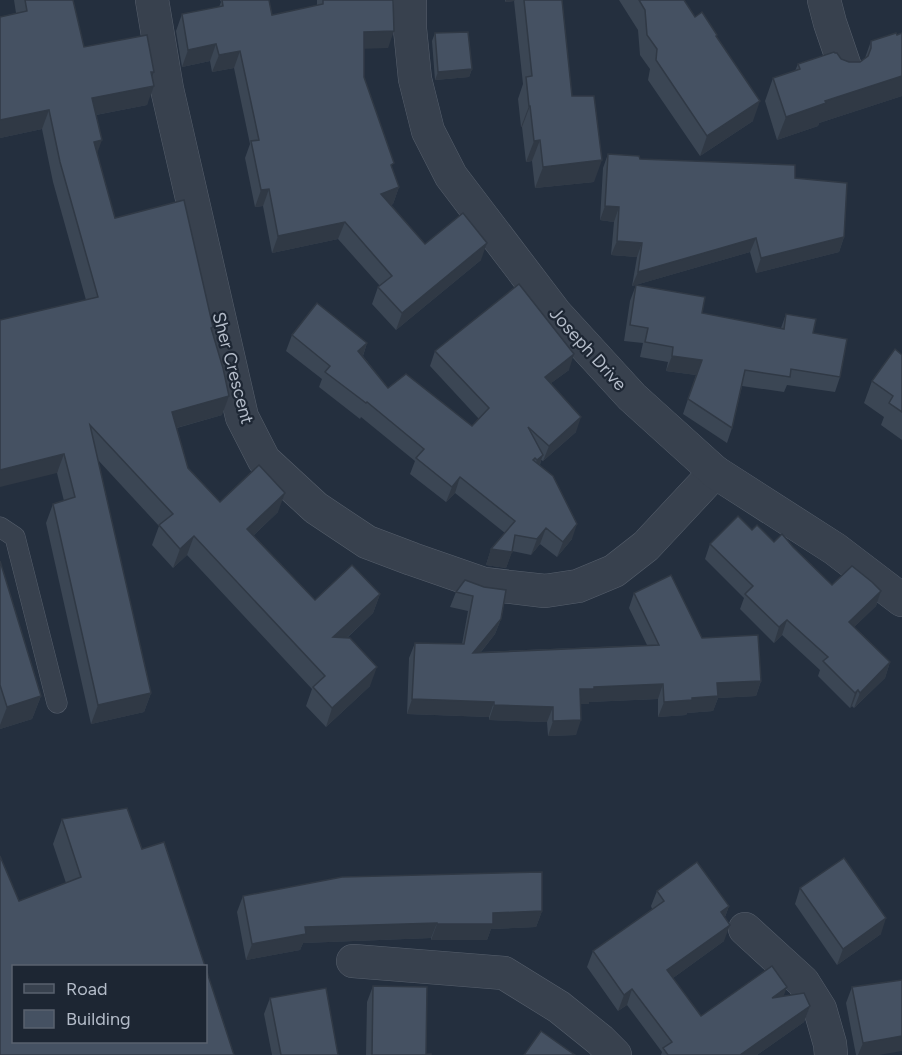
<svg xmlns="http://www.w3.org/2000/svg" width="902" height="1055" font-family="Figtree,sans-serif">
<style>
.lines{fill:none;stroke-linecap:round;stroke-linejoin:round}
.lane-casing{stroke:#565f6c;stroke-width:21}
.street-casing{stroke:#565f6c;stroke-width:34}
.lane{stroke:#38414e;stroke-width:20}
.street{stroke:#38414e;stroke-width:33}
.wall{fill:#3b4654}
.shaded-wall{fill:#303945}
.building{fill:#455162;stroke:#303945;stroke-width:1.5}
.labels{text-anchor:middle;stroke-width:4.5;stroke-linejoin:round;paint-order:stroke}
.street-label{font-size:18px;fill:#b4bcc9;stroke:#1d2633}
</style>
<rect width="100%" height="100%" fill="#242f3e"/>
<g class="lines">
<defs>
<polyline id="lane" points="0,527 15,537 57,703"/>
<g id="street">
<polyline points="152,0 167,89 242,417 264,460 316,508 367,542 412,559 484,584 545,591 578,586 614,571 646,546 715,472"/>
<polyline points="410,0 410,29 415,79 428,131 451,176 556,314 632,397 715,472 835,549 902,600"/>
<polyline points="824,0 830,23 845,67"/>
<polyline points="745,929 803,982 820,1009 830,1044 831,1055"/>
<polyline points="353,961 504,973 559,1007 600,1040 615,1055"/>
</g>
</defs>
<!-- lane casing -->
<use href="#lane" class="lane-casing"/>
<!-- street casing -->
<use href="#street" class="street-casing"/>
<!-- lane -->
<use href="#lane" class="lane"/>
<!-- street -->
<use href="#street" class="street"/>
</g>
<!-- wall -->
<g class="wall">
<polygon points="14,0 73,0 84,47 154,72 147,105 96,115 97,154 115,218 213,327 212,331 222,415 177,428 188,468 220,502 278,512 253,536 315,600 380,594 373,613 347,638 370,686 326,727 306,706 312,689 187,555 173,568 152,545 159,526 98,460 151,693 144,712 91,724 46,523 53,504 64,501 57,473 86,300 53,182 42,129 0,138 0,17 16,13"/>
<polygon points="220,0 269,0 272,15 317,5 317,0 393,0 388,48 364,48 364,77 392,169 399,187 393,204 391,205 425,244 481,260 396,330 372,304 378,287 380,286 338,239 272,253 263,206 255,207 245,158 250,144 234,68 212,72 210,61 182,67 176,31 182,14 219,7 221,2"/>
<polygon points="505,0 562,0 572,96 594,182 535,188 532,161 526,162 522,127 521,127 518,99 523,84 514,1 505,2"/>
<polygon points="619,0 684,0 695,17 717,37 753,121 700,156 648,80 650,69 640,55 638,30"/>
<polygon points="435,33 472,69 469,77 435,80 432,41"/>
<polygon points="902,33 902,96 819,123 818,126 777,140 765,101 773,78 795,71 798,64 835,53 841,59 849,62 860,62 865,58 871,41"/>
<polygon points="608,154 640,159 795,178 844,237 839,252 756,273 750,252 632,286 637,257 611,255 614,222 600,220 603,168"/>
<polygon points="636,285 702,313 781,328 786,314 813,333 840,377 835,392 787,385 784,392 742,386 732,428 727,443 683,414 696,375 666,371 668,362 640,357 643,343 624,341 630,301"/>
<polygon points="292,335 367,343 363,356 388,388 472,426 479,419 430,366 435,351 569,370 551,383 576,432 543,461 541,460 540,465 572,539 557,557 540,544 531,555 512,551 506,568 486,565 491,549 505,533 455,493 446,502 410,474 415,461 361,417 360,419 319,387 322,379 286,351"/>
<polygon points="902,355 902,440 881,425 884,417 864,403 872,381"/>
<polygon points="752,530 774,542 793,547 832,585 881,591 876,606 854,627 890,662 885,678 854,708 852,706 850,708 818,676 820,670 782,635 774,643 740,609 744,598 705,559 710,544"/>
<polygon points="0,561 41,696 32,719 0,729"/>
<polygon points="465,580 501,619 495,634 481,652 647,645 629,608 634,593 702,638 761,681 756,696 718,698 713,711 687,713 686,715 658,717 658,699 589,702 589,704 581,704 576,735 548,736 547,722 489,720 489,717 407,714 409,658 415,643 462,644 468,611 450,607 456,592"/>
<polygon points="62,819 142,849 234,1055 19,901 66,883 53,844"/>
<polygon points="800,888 881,934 837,965 795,904"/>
<polygon points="657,891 729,906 725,917 724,941 673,978 701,1016 784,996 810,1006 804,1022 757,1055 661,1055 662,1052 627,1005 618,1011 587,967 593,951 652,909 651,906"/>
<polygon points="243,896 542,911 536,927 491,929 487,940 431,940 431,938 303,943 300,950 246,960 237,912"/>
<polygon points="373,986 426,1054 431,1055 366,1055 367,1002"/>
<polygon points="852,987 879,1055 856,1055 846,1003"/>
<polygon points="270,998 338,1055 272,1055 264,1014"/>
</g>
<!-- shaded-wall -->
<g class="shaded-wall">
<polygon points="506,0 515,0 514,1 505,2"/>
<polygon points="394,31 388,48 358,49 364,32"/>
<polygon points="216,44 210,61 182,67 188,50"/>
<polygon points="240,51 234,68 212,72 219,55"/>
<polygon points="472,69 469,77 435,80 438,72"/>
<polygon points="151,72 154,72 148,88 154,86 147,105 85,117 92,98"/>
<polygon points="902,76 902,96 819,123 818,126 777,140 786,117 825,101"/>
<polygon points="760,101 753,121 700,156 707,136"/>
<polygon points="529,106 530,106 522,127 521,127"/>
<polygon points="49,110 42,129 0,138 0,120"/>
<polygon points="102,140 95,159 94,142"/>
<polygon points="540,140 532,161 526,162 534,141"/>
<polygon points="602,160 594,182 535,188 543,167"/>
<polygon points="399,187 393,204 375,211 381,194"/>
<polygon points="269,189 263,206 255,207 261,190"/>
<polygon points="605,206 619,207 614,222 600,220"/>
<polygon points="345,222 338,239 272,253 278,236"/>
<polygon points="844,237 839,252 756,273 761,258"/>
<polygon points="756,238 750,252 632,286 638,272"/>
<polygon points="617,241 642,243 637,257 611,255"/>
<polygon points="487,243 481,260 396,330 402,313"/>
<polygon points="367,343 362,358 358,351"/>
<polygon points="574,354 569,370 539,392 545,377"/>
<polygon points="672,356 702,360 696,375 666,371"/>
<polygon points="229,396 222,415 165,431 172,412"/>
<polygon points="581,417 576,432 543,461 549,446"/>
<polygon points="64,454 57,473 0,487 0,470"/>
<polygon points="543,455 537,471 531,475 537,460"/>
<polygon points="460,477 455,493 446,502 452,487"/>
<polygon points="285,493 278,512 240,548 247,529"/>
<polygon points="577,524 572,539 557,557 563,542"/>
<polygon points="546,528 540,544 531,555 537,539"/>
<polygon points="194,536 187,555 173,568 180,549"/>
<polygon points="491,549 512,552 506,568 486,565"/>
<polygon points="881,591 876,606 844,637 849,622"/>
<polygon points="380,594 373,613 326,657 333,637"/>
<polygon points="501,619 495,634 468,668 473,653"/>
<polygon points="787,620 782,635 774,643 779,627"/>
<polygon points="890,662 885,678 854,708 860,693"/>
<polygon points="377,667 370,686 326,727 332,708"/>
<polygon points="761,681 756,696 718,698 713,711 687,713 686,715 658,717 664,702 717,683"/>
<polygon points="663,684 658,699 589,702 589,704 575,704 580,689 594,687"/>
<polygon points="858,690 852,706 850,708 855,693"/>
<polygon points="151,693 144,712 91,724 98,705"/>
<polygon points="41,696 32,719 0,729 0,725 7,707"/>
<polygon points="412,699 494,702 489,717 407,714"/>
<polygon points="494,705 553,707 547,722 489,720"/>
<polygon points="581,720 576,735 548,736 553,721"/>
<polygon points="729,906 723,922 721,912"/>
<polygon points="542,911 536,927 491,929 487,940 431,940 437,924 493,913"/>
<polygon points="886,918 881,934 837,965 843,949"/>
<polygon points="437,923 431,938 303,943 300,950 246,960 252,944 305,927"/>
<polygon points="730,925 724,941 662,986 667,970"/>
<polygon points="787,987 781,1003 772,998"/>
<polygon points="632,989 627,1005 618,1011 624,995"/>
<polygon points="810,1006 804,1022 757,1055 740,1055"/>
<polygon points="902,1036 902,1051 879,1055 858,1055 863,1043"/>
</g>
<!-- building -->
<g class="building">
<polygon points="25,0 73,0 84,47 147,35 154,72 151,72 154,86 92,98 102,140 94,142 115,218 184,200 213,327 211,328 223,368 229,396 172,412 188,468 220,502 259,465 285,493 247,529 315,600 352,565 380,594 333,637 350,638 377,667 332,708 313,687 325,676 194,536 180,549 159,525 173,514 90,425 151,693 98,705 53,504 75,497 64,454 0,470 0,320 98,297 60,162 49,110 0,120 0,17 27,11"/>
<polygon points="222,0 269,0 272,15 323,4 323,0 393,0 394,31 364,32 364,77 394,163 391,165 399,187 381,194 425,244 463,213 487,243 402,313 378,287 392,276 345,222 278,236 269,189 261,190 251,141 259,140 240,51 219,55 216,44 188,50 182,14 223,6"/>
<polygon points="524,0 562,0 572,96 594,96 602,160 543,167 540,140 534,141 530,106 529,106 526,77 532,76"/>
<polygon points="639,0 684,0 695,17 702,12 717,35 716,36 760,101 707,136 656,60 657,49 647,35 645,10"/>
<polygon points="468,32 472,69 438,72 435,33"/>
<polygon points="896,33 897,35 902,33 902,76 825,101 826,103 786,117 773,78 800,69 798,64 834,52 835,53 837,53 841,59 849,62 860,62 868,56 871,48 871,41"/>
<polygon points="608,154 639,156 640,159 795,165 795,178 847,183 844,237 761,258 756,238 638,272 642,243 617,241 619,207 605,206"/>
<polygon points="519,284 574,354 545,377 581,417 549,446 528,427 543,455 537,460 535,458 533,460 553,476 577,524 563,542 546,528 537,539 515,535 512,552 491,549 515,521 460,477 452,487 416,458 424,449 367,402 366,403 325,372 330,366 292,335 317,303 367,343 358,351 388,388 406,374 472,426 489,408 435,351"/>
<polygon points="636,285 705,297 702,313 784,329 786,314 816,319 813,333 847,339 840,377 791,369 790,377 745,370 732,428 688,399 702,360 672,356 673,347 645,342 648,328 630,325"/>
<polygon points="895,349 902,355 902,412 889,403 893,396 872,381"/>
<polygon points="738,516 752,530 757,525 774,542 782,534 793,547 832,585 852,566 872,582 881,591 849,622 890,662 860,693 858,690 855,693 823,661 828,657 787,620 779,627 745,594 753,586 710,544"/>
<polygon points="0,561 41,696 7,707 0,685"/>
<polygon points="671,575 702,638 758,635 761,681 717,683 718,696 692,698 692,700 664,702 663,684 594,687 594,689 580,689 581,720 553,721 553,707 494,705 494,702 412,699 415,643 464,644 473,596 456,592 465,580 484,587 506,590 501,619 473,653 659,645 634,593"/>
<polygon points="127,808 142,849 164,842 205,966 14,966 14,1041 206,1041 206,969 234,1055 0,1055 0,856 19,901 81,877 62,819"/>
<polygon points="844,858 886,918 843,949 800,888"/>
<polygon points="697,862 729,906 721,912 730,925 667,970 701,1016 772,966 787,987 772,998 804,993 810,1006 740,1055 668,1055 663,1048 672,1042 632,989 624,995 593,951 664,901 657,891"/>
<polygon points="542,872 542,911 493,913 493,924 437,924 437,923 305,927 306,934 252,944 243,896 342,877"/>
<polygon points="902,980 902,1036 863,1043 852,987"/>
<polygon points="373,986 427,987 426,1054 431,1054 431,1055 372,1055"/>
<polygon points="326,988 338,1055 281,1055 270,998"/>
<polygon points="541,1031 575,1055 524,1055"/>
</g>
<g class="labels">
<!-- street labels -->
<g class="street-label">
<text transform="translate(588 349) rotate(48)" y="6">Joseph Drive</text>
<text transform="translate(233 368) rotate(75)" y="6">Sher Crescent</text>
</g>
</g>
<!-- legend -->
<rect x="12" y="965" width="195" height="78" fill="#1d2633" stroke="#59626f" stroke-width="1.5"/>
<rect x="24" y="984" width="30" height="9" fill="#38414e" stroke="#59626f" stroke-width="1.5"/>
<text x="66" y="995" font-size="18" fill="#b4bcc9">Road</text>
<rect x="24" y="1010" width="30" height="18" fill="#455162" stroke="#59626f" stroke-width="1.5"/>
<text x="66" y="1025" font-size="18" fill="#b4bcc9">Building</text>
</svg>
